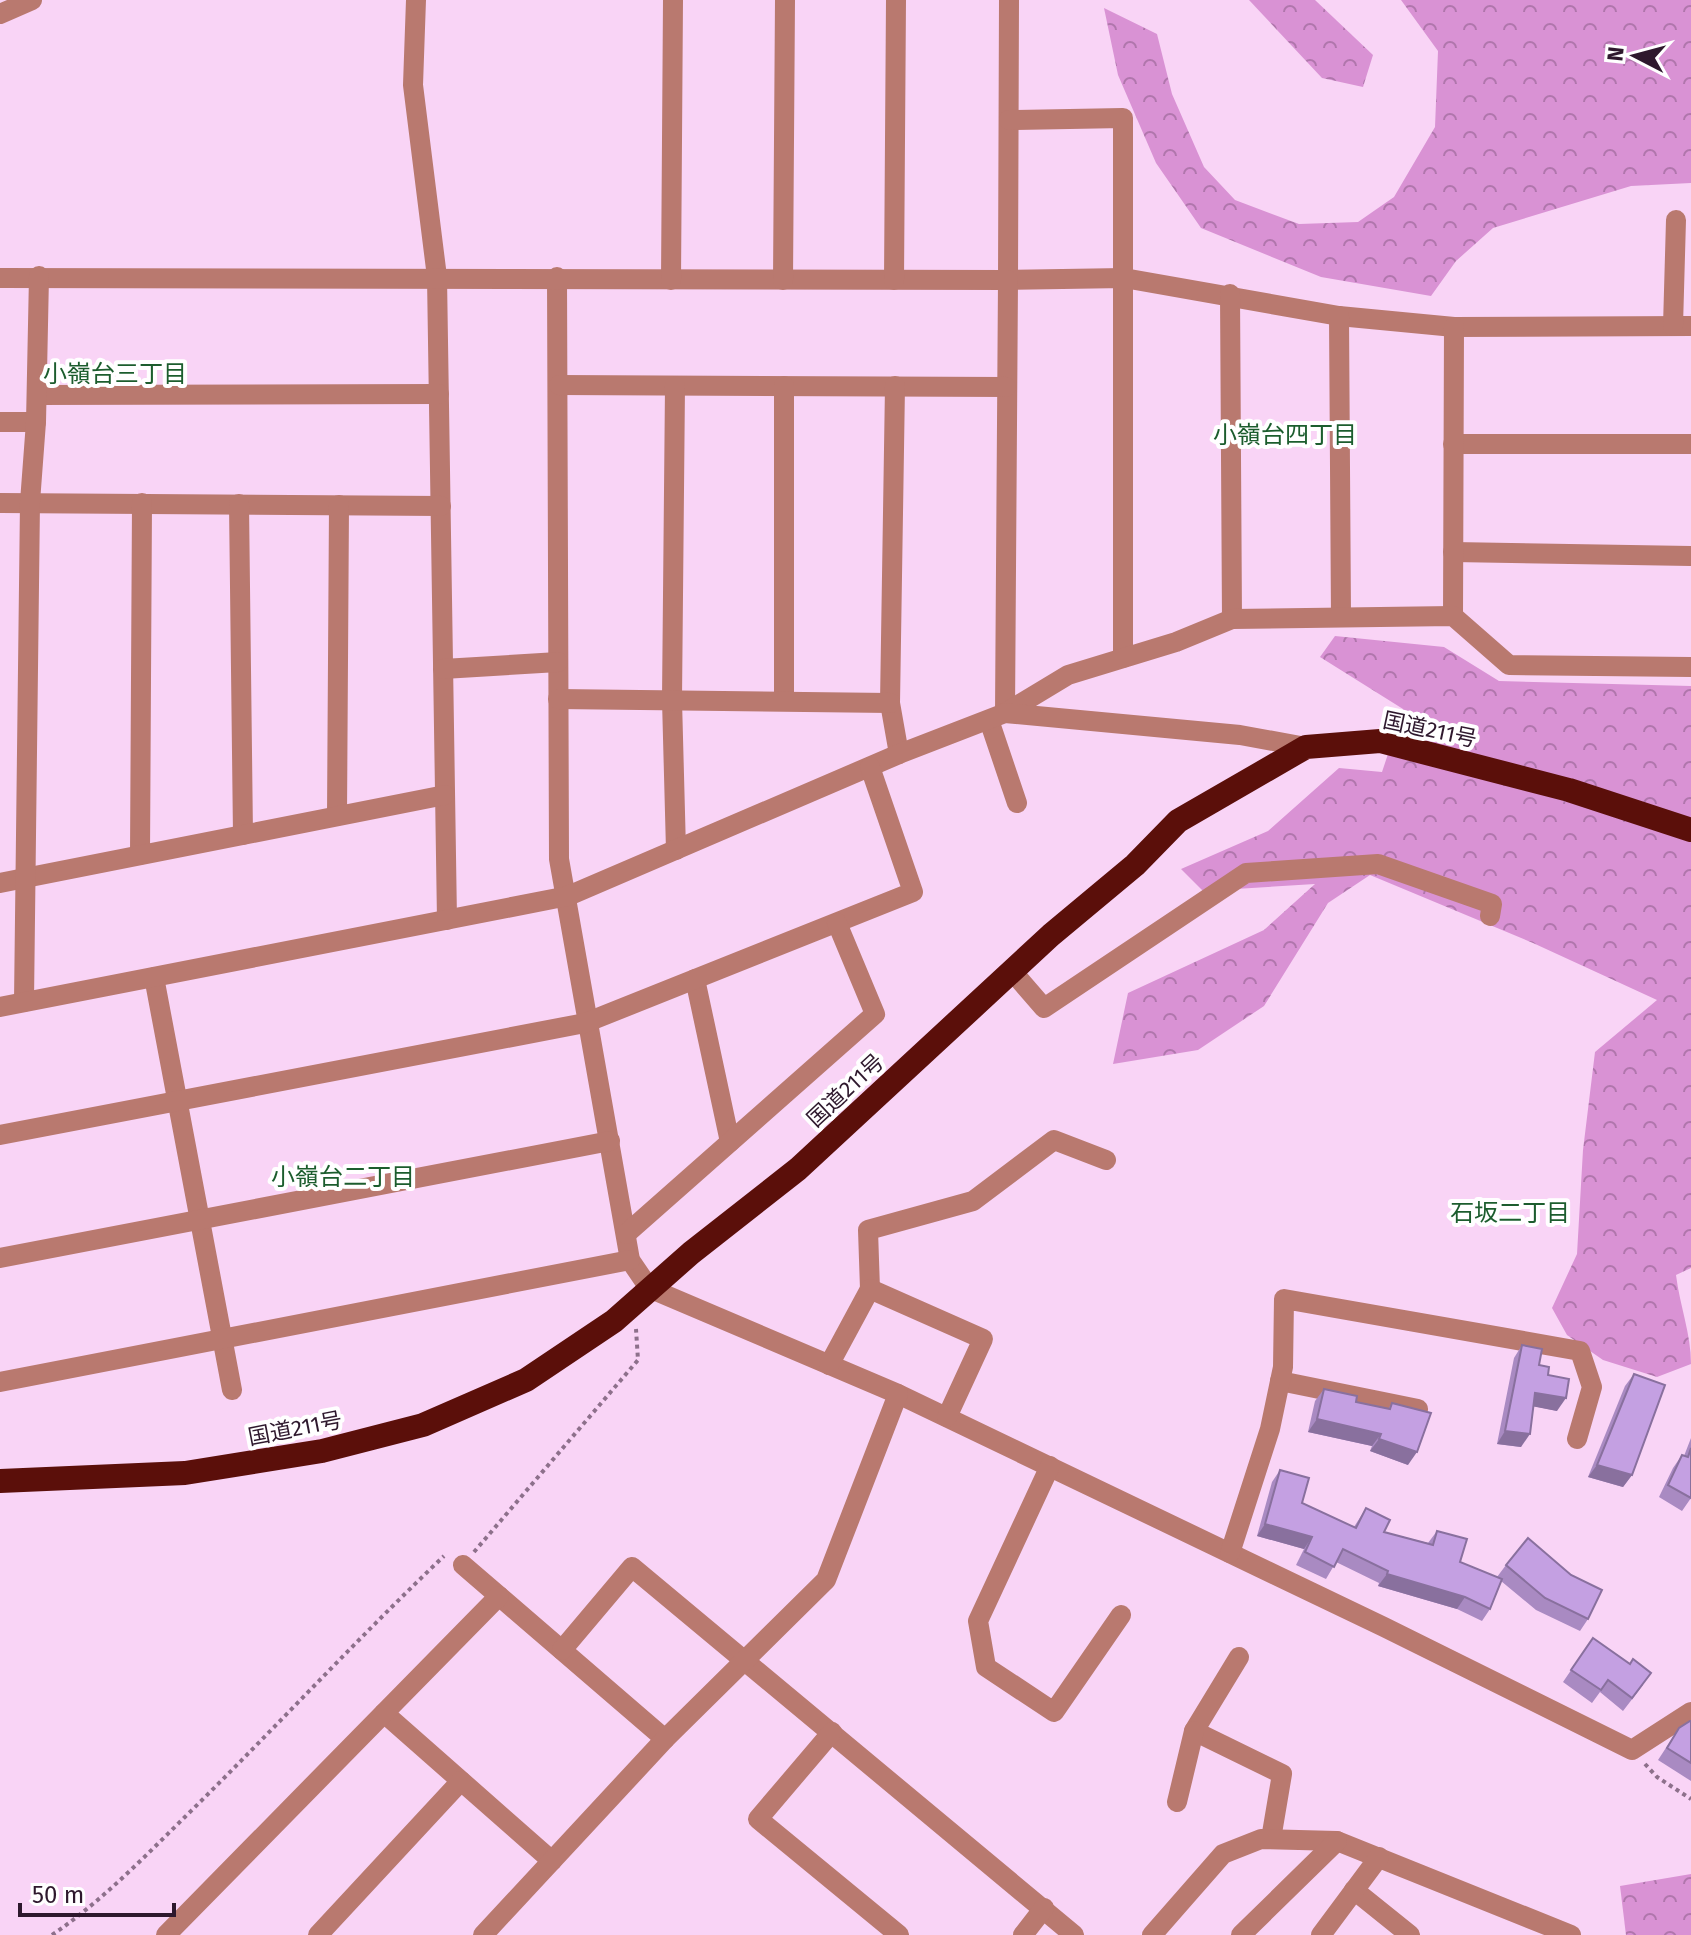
<svg xmlns="http://www.w3.org/2000/svg" width="1691" height="1935" font-family="'Fira Sans','Noto Sans JP',sans-serif">
<style>
.forest{fill:url(#forest-crowns)}
.lines{fill:none;stroke-linecap:round;stroke-linejoin:round}
.path{stroke:#8d708b;stroke-width:4;stroke-dasharray:4 4;stroke-linecap:butt}
.minor{stroke:#b9796f;stroke-width:20}
.highway{stroke:#5b0f0a;stroke-width:24}
.wall{fill:#a98ac2}
.shaded-wall{fill:#89709e}
.building{fill:#c4a0e2;stroke:#89709e;stroke-width:2}
.labels{text-anchor:middle;stroke-width:8;stroke-linejoin:round;paint-order:stroke}
.street-label{font-size:22px;fill:#2e182d;stroke:#fff}
.neighbourhood-label{font-size:24px;fill:#1c5d2e;stroke:#fff}
</style>
<defs>
<pattern id="forest-crowns" width="20" height="18" patternUnits="userSpaceOnUse" patternTransform="scale(2)"><rect width="20" height="18" fill="#d992d4"/><path d="M2 6a3 3 0 1 1 6 0M12 15a3 3 0 1 1 6 0" fill="none" stroke="#b076ac"/></pattern>
</defs>
<rect width="100%" height="100%" fill="#f9d4f6"/>
<!-- forest -->
<g class="forest">
<polygon points="1249,0 1315,0 1373,55 1363,87 1322,78"/>
<polygon points="1401,0 1691,0 1691,183 1631,186 1493,228 1456,261 1431,296 1321,277 1201,228 1156,163 1118,75 1104,8 1157,34 1172,94 1204,167 1235,200 1299,224 1358,222 1394,197 1435,127 1438,51"/>
<path d="M 1335,636 L 1444,647 L 1499,681 L 1691,686 L 1691,1268 L 1676,1275 C 1680,1307 1691,1333 1691,1364 L 1657,1377 L 1603,1360 L 1567,1335 L 1552,1308 L 1577,1254 L 1583,1150 L 1595,1052 L 1657,1000 L 1533,943 L 1370,875 L 1328,903 L 1264,1006 L 1198,1050 L 1113,1064 L 1128,993 L 1264,930 L 1315,884 L 1203,891 L 1181,869 L 1268,831 L 1339,768 L 1382,772 L 1403,709 L 1320,657 Z"/>
<polygon points="1691,1874 1691,1935 1626,1935 1620,1886"/>
</g>
<g class="lines">
<!-- path -->
<g class="path">
<polyline points="474,1552 638,1360 636,1329"/>
<polyline points="1645,1764 1657,1777 1691,1799"/>
<path d="M 52,1935 C 105,1899 148,1853 193,1809 C 278,1725 358,1638 444,1556"/>
</g>
<!-- minor -->
<g class="minor">
<polyline points="416,0 413,85 437,277 447,920"/>
<polyline points="1009,0 1008,280 1124,278 1339,316 1454,327 1691,326"/>
<polyline points="0,14 32,0"/>
<polyline points="1009,120 1123,118 1123,658"/>
<polyline points="557,277 559,859 630,1260 649,1288 898,1394 1384,1627 1632,1750 1691,1712"/>
<polyline points="0,278 1008,280 1005,713"/>
<polyline points="671,280 673,0"/>
<polyline points="783,280 785,0"/>
<polyline points="894,280 896,0"/>
<polyline points="1230,294 1232,619"/>
<polyline points="1339,316 1341,617"/>
<polyline points="1673,326 1676,220"/>
<polyline points="559,385 1006,387"/>
<polyline points="675,386 672,700 676,850"/>
<polyline points="784,386 784,701"/>
<polyline points="895,386 890,703 899,754"/>
<polyline points="37,395 439,394"/>
<polyline points="0,422 36,422"/>
<polyline points="1453,444 1691,444"/>
<polyline points="0,503 441,506"/>
<polyline points="239,504 243,835"/>
<polyline points="1453,552 1691,556"/>
<polyline points="1453,616 1454,327"/>
<polyline points="443,669 558,662"/>
<polyline points="558,699 890,703"/>
<polyline points="1005,713 1068,675 1176,642 1232,619 1453,616 1509,665 1691,667"/>
<polyline points="989,720 1017,803"/>
<polyline points="337,816 339,505"/>
<polyline points="140,855 142,503"/>
<polyline points="0,883 445,795"/>
<polyline points="1012,971 1044,1008 1246,873 1378,864 1492,904 1490,916"/>
<polyline points="154,977 232,1390"/>
<polyline points="695,979 730,1142"/>
<polyline points="24,1002 30,502 36,422 39,276"/>
<polyline points="0,1007 568,896 899,754 1005,713 1240,735 1306,747"/>
<polyline points="0,1135 585,1023 913,892 870,767"/>
<polyline points="626,1234 875,1014 837,923"/>
<polyline points="0,1258 610,1141"/>
<polyline points="870,1289 868,1230 973,1201 1054,1140 1106,1160"/>
<polyline points="829,1365 870,1289 983,1339 947,1417"/>
<polyline points="1280,1381 1418,1409"/>
<polyline points="0,1382 630,1260"/>
<polyline points="1050,1466 978,1621 986,1667 1054,1712 1121,1615"/>
<polyline points="1230,1553 1270,1429 1283,1367 1284,1299 1580,1351 1592,1387 1577,1439"/>
<polyline points="463,1565 665,1739"/>
<polyline points="562,1650 632,1567 1074,1935"/>
<polyline points="1239,1657 1194,1731 1282,1774 1271,1839"/>
<polyline points="384,1713 552,1861"/>
<polyline points="832,1732 758,1819 899,1935"/>
<polyline points="1177,1802 1194,1731"/>
<polyline points="1354,1890 1410,1935"/>
<polyline points="166,1935 499,1596"/>
<polyline points="318,1935 461,1781"/>
<polyline points="483,1935 665,1739 826,1580 898,1394"/>
<polyline points="1023,1935 1044,1908"/>
<polyline points="1152,1935 1223,1854 1261,1839 1337,1841 1571,1935"/>
<polyline points="1241,1935 1337,1841"/>
<polyline points="1321,1935 1379,1857"/>
</g>
<!-- highway -->
<polyline class="highway" points="0,1481 185,1473 322,1451 423,1425 526,1380 614,1321 691,1253 798,1169 1051,935 1135,865 1178,821 1306,747 1380,741 1569,790 1691,830"/>
</g>
<!-- wall -->
<g class="wall">
<polygon points="1522,1345 1548,1375 1557,1411 1533,1406 1521,1447 1497,1444 1514,1358"/>
<polygon points="1634,1374 1632,1475 1623,1487 1588,1477 1625,1386"/>
<polygon points="1324,1389 1356,1402 1388,1409 1392,1403 1408,1465 1370,1451 1372,1446 1308,1432 1315,1401"/>
<polygon points="1691,1438 1691,1498 1682,1511 1659,1497 1673,1468 1682,1455 1684,1456"/>
<polygon points="1280,1470 1302,1503 1354,1527 1366,1508 1384,1532 1428,1543 1437,1531 1460,1562 1497,1577 1506,1565 1588,1619 1580,1631 1536,1610 1501,1581 1490,1609 1482,1621 1457,1609 1378,1586 1379,1583 1336,1562 1326,1579 1296,1565 1304,1549 1257,1536 1272,1482"/>
<polygon points="1593,1638 1643,1685 1623,1711 1600,1692 1592,1703 1563,1682"/>
<polygon points="1691,1721 1691,1781 1658,1760 1679,1728"/>
</g>
<!-- shaded-wall -->
<g class="shaded-wall">
<polygon points="1535,1393 1566,1398 1557,1411 1526,1405"/>
<polygon points="1317,1419 1381,1434 1372,1446 1308,1432"/>
<polygon points="1505,1431 1530,1434 1521,1447 1497,1444"/>
<polygon points="1379,1439 1417,1452 1408,1465 1370,1451"/>
<polygon points="1597,1465 1632,1475 1623,1487 1588,1477"/>
<polygon points="1265,1524 1312,1537 1304,1549 1257,1536"/>
<polygon points="1387,1574 1465,1597 1457,1609 1378,1586"/>
</g>
<!-- building -->
<g class="building">
<polygon points="1522,1345 1542,1349 1539,1365 1549,1367 1548,1375 1569,1379 1566,1398 1535,1393 1530,1434 1505,1431"/>
<polygon points="1634,1374 1665,1385 1632,1475 1597,1465"/>
<polygon points="1324,1389 1357,1396 1356,1402 1390,1409 1392,1403 1431,1413 1417,1452 1379,1439 1381,1434 1317,1419"/>
<polygon points="1691,1448 1691,1498 1668,1485 1682,1455 1688,1457"/>
<polygon points="1280,1470 1309,1478 1302,1503 1356,1528 1366,1508 1390,1520 1384,1532 1433,1545 1437,1531 1467,1539 1460,1562 1502,1579 1490,1609 1465,1597 1387,1574 1388,1571 1343,1549 1334,1567 1305,1552 1312,1537 1265,1524"/>
<polygon points="1528,1538 1571,1575 1602,1590 1588,1619 1545,1598 1506,1565"/>
<polygon points="1593,1638 1630,1664 1633,1659 1651,1673 1632,1698 1608,1680 1601,1690 1571,1670"/>
<polygon points="1690,1721 1691,1721 1691,1763 1667,1748 1679,1728"/>
</g>
<g class="labels">
<!-- street labels -->
<g class="street-label">
<text transform="translate(1430 729) rotate(12)" y="8">国道211号</text>
<text transform="translate(845 1090) rotate(-43)" y="8">国道211号</text>
<text transform="translate(295 1428) rotate(-11)" y="8">国道211号</text>
</g>
<!-- neighbourhood labels -->
<g class="neighbourhood-label">
<text x="115" y="382">小嶺台三丁目</text>
<text x="1285" y="443">小嶺台四丁目</text>
<text x="343" y="1185">小嶺台二丁目</text>
<text x="1510" y="1221">石坂二丁目</text>
</g>
</g>
<!-- north arrow -->
<g transform="translate(1635 56) rotate(276)" stroke="#ffffff" stroke-width="6" paint-order="stroke">
<path d="M0-6L14 30L0 20L-14 30Z" fill="#2e182d"/>
<text y="-12" font-size="22" font-weight="bold" text-anchor="middle" fill="#2e182d">N</text>
</g>
<!-- scale -->
<path d="M20 1903v12h154v-12" fill="none" stroke="#2e182d" stroke-width="4"/>
<text x="32" y="1903" font-size="24" fill="#2e182d" stroke="#ffffff" stroke-width="6" paint-order="stroke">50 m</text>
</svg>
